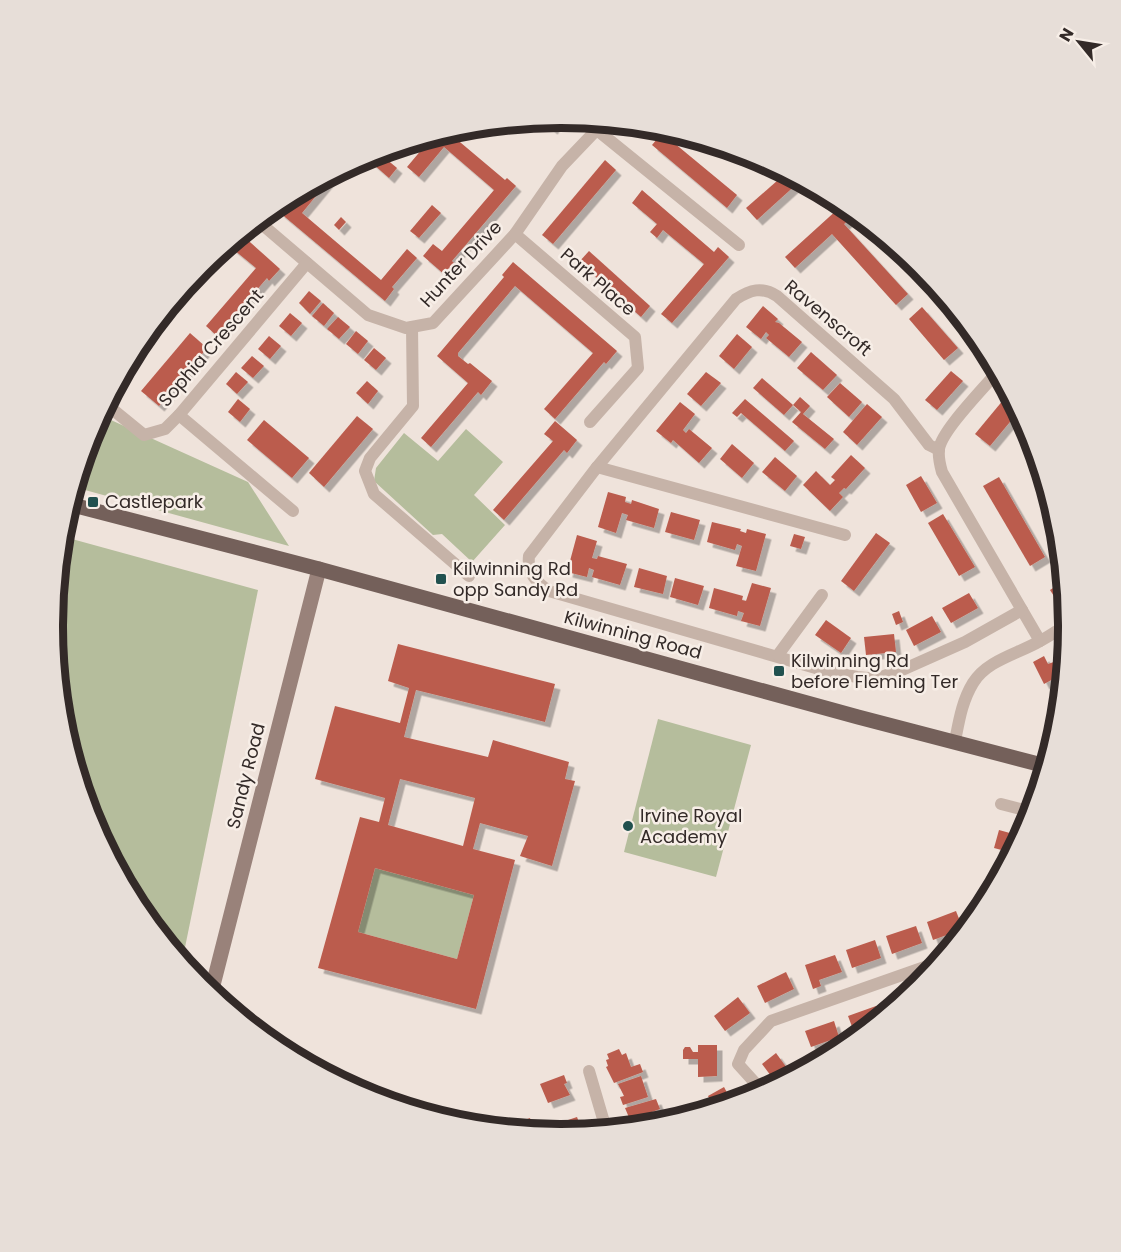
<svg xmlns="http://www.w3.org/2000/svg" width="1121" height="1252" font-family="Poppins,sans-serif">
<style>
.green{fill:#b5bd9c}
.building{fill:#bb5c4d;fill-rule:evenodd;filter:url(#shadow)}
.lines{fill:none;stroke-linecap:round;stroke-linejoin:round}
.minor{stroke:#c6b3a8;stroke-width:12}
.secondary{stroke:#99827a;stroke-width:15}
.primary{stroke:#74605a;stroke-width:15}
.poi-dot{fill:#21514f;stroke:#f7eee7;stroke-width:2}
.labels{text-anchor:middle;stroke-width:5;stroke-linejoin:round;paint-order:stroke}
.street-label{font-size:18px;fill:#332a28;stroke:#f7eee7}
.poi-label{font-size:18px;fill:#332a28;stroke:#f7eee7;text-anchor:start}
.rim{fill:none;stroke:#332a28;stroke-width:8}
</style>
<defs>
<filter id="shadow"><feDropShadow dx="5.5" dy="5.5" stdDeviation="0" flood-color="#0004"/></filter>
</defs>
<rect width="100%" height="100%" fill="#efe3db"/>
<!-- green -->
<g class="green">
<path d="M 102,416 L 248,482 L 289,546 L 74,487 C 80,469 88,426 102,416 Z"/>
<polygon points="466,429 503,462 474,495 505,525 472,562 442,534 433,535 374,481 376,468 404,433 438,461"/>
<polygon points="61,536 258,590 182,962 138,908 91,820 62,725 53,626"/>
<polygon points="658,719 751,745 716,877 624,852"/>
<polygon points="375,868 474,895 457,959 358,932"/>
</g>
<!-- building -->
<g class="building">
<polygon points="561,118 552,129 541,120 548,119"/>
<polygon points="448,132 505,180 507,178 516,186 452,261 455,264 445,275 423,256 433,244 442,251 494,190 444,147 419,177 407,167 433,136"/>
<polygon points="662,133 737,195 727,208 652,145"/>
<polygon points="379,153 397,168 389,178 365,157"/>
<polygon points="605,160 616,170 553,244 542,235"/>
<polygon points="786,173 800,181 757,220 746,208"/>
<polygon points="334,174 302,213 381,280 407,249 417,258 392,287 394,289 385,301 279,212 289,200 292,202 302,191"/>
<polygon points="642,190 714,252 718,247 729,257 672,323 661,314 704,264 663,230 657,238 650,232 657,224 632,203"/>
<polygon points="432,205 441,213 419,238 410,231"/>
<polygon points="839,208 850,219 844,224 908,294 896,305 832,234 795,268 785,257"/>
<polygon points="341,217 346,222 339,230 334,225"/>
<polygon points="241,234 280,269 269,281 267,278 217,336 206,326 256,268 228,245"/>
<polygon points="589,251 650,306 641,317 579,262"/>
<polygon points="513,262 617,351 606,364 604,362 555,419 544,409 593,353 515,286 458,353 458,356 468,364 470,363 492,381 481,395 478,392 431,447 421,438 468,383 437,356 504,277 502,275"/>
<polygon points="309,291 321,301 310,314 299,303"/>
<polygon points="323,303 334,313 324,326 312,316"/>
<polygon points="763,306 778,319 775,322 779,323 802,342 789,357 766,338 769,335 766,332 761,339 746,327"/>
<polygon points="922,307 958,348 944,360 909,319"/>
<polygon points="290,313 302,323 291,336 279,326"/>
<polygon points="338,317 350,327 339,339 327,329"/>
<polygon points="356,331 368,341 358,354 346,344"/>
<polygon points="190,333 207,348 159,406 141,391"/>
<polygon points="737,334 752,347 734,369 719,356"/>
<polygon points="269,336 281,346 270,359 258,349"/>
<polygon points="374,348 386,358 376,370 364,360"/>
<polygon points="811,352 837,375 823,390 797,368"/>
<polygon points="252,356 264,366 253,378 241,368"/>
<polygon points="951,371 963,381 937,410 925,400"/>
<polygon points="236,372 248,382 237,394 226,384"/>
<polygon points="706,372 721,383 701,406 687,394"/>
<polygon points="762,378 793,405 784,415 753,388"/>
<polygon points="367,381 378,391 368,404 356,393"/>
<polygon points="840,383 862,402 849,417 827,397"/>
<polygon points="1009,393 1019,411 990,446 975,434"/>
<polygon points="800,397 810,406 803,414 834,439 825,449 792,422 801,412 793,405"/>
<polygon points="238,399 250,409 240,422 228,412"/>
<polygon points="745,399 794,441 785,451 741,413 737,417 732,413"/>
<polygon points="680,402 695,414 683,430 686,433 689,429 712,448 699,463 673,440 671,443 656,431"/>
<polygon points="867,404 882,417 857,445 843,432"/>
<polygon points="357,416 373,429 324,487 309,473"/>
<polygon points="264,420 309,458 292,478 247,440"/>
<polygon points="555,421 577,440 567,453 564,450 504,520 493,510 553,441 544,434"/>
<polygon points="732,444 754,463 742,478 720,459"/>
<polygon points="851,455 865,468 846,489 844,488 839,493 843,497 830,511 803,485 816,471 830,485 835,480 831,477"/>
<polygon points="775,457 797,476 785,491 762,472"/>
<polygon points="921,476 937,503 921,512 906,485"/>
<polygon points="999,477 1045,557 1030,566 983,486"/>
<polygon points="608,492 626,497 625,502 631,504 632,500 659,509 654,528 626,520 628,515 622,513 616,533 598,527"/>
<polygon points="671,512 700,520 694,540 665,532"/>
<polygon points="943,514 975,567 959,576 928,523"/>
<polygon points="712,522 741,529 740,531 746,533 747,529 766,534 756,571 736,566 742,546 737,544 735,550 707,542"/>
<polygon points="876,533 890,543 854,591 841,581"/>
<polygon points="794,534 805,537 801,549 790,546"/>
<polygon points="577,535 597,541 592,558 597,559 598,556 627,564 620,585 592,577 594,570 589,568 587,577 567,572"/>
<polygon points="639,568 667,576 663,594 634,587"/>
<polygon points="675,578 704,586 698,605 670,597"/>
<polygon points="1064,581 1066,596 1057,601 1050,590"/>
<polygon points="752,583 771,588 760,626 741,621 744,613 738,611 737,616 709,608 714,588 743,596 742,600 746,601"/>
<polygon points="969,593 978,608 951,623 942,608"/>
<polygon points="899,611 903,622 896,625 892,614"/>
<polygon points="932,616 941,632 914,646 906,630"/>
<polygon points="826,620 851,638 841,653 815,635"/>
<polygon points="894,634 896,652 866,655 864,637"/>
<path d="M 398,644 L 555,684 L 545,722 L 416,690 L 404,737 L 488,757 L 493,740 L 569,762 L 565,779 L 575,781 L 552,866 L 520,856 L 528,836 L 480,823 L 473,849 L 515,860 L 476,1009 L 318,968 L 360,817 L 379,822 L 385,798 L 315,779 L 335,706 L 400,723 L 409,688 L 388,681 ZM 400,779 L 475,798 L 463,846 L 388,825 ZM 375,868 L 474,895 L 457,959 L 358,932 Z"/>
<polygon points="1044,656 1048,664 1065,658 1063,680 1057,683 1055,678 1044,684 1033,662"/>
<polygon points="999,830 1021,836 1009,859 1007,859 1009,852 994,848"/>
<polygon points="984,906 983,909 974,920 972,908"/>
<polygon points="956,911 963,929 933,940 927,922"/>
<polygon points="916,926 922,943 892,954 886,936"/>
<polygon points="875,940 881,958 852,968 846,950"/>
<polygon points="835,955 842,972 819,980 821,986 813,989 805,965"/>
<polygon points="786,972 794,989 765,1003 757,986"/>
<polygon points="908,995 894,1006 892,1000"/>
<polygon points="738,997 750,1013 725,1031 714,1016"/>
<polygon points="876,1006 880,1018 869,1026 854,1032 848,1016"/>
<polygon points="834,1021 839,1037 811,1047 805,1031"/>
<polygon points="698,1045 717,1045 717,1076 698,1077 698,1059 683,1059 683,1050 685,1047 690,1047 693,1052 698,1052"/>
<polygon points="619,1049 622,1055 626,1053 631,1067 640,1064 643,1072 614,1083 606,1067 608,1066 606,1060 609,1059 607,1054"/>
<polygon points="776,1053 792,1075 777,1084 762,1064"/>
<polygon points="564,1075 567,1083 564,1084 570,1095 548,1103 540,1084"/>
<polygon points="641,1076 648,1097 623,1105 620,1097 624,1096 618,1084"/>
<polygon points="724,1087 732,1102 714,1108 708,1096"/>
<polygon points="656,1099 660,1109 649,1113 652,1122 633,1127 625,1108"/>
<polygon points="577,1117 580,1125 577,1126 581,1132 551,1133 556,1132 553,1125"/>
<polygon points="530,1118 534,1131 511,1129 510,1125"/>
</g>
<g class="lines">
<!-- minor -->
<g class="minor">
<polyline points="597,130 739,245"/>
<polyline points="258,221 368,315 406,328 433,323 515,234 562,166 604,122"/>
<polyline points="515,234 635,337 638,368 590,422"/>
<polyline points="909,258 951,305"/>
<polyline points="412,327 413,406 370,458 365,471 374,494 469,576"/>
<path d="M 998,371 C 984,388 942,430 939,449 C 938,457 940,465 942,472 L 1040,641"/>
<polyline points="106,404 144,435 165,429 179,415 307,263"/>
<polyline points="179,415 293,511"/>
<path d="M 939,450 L 929,445 L 894,399 L 777,296 C 762,286 750,290 736,299 L 597,467 L 529,556 C 527,573 536,582 549,591 L 826,671 L 857,677 L 868,678 L 881,677 L 902,670 L 965,642 L 1022,610"/>
<polyline points="597,467 845,535"/>
<polyline points="778,655 822,595"/>
<path d="M 955,741 C 959,721 962,701 973,683 C 987,660 1018,654 1040,641 C 1050,636 1059,629 1068,624"/>
<polyline points="1001,804 1032,812"/>
<polyline points="589,1071 606,1129"/>
<polyline points="761,1092 757,1085 738,1064 744,1050 771,1021 939,962"/>
</g>
<!-- secondary -->
<polyline class="secondary" points="211,993 319,569"/>
<!-- primary -->
<polyline class="primary" points="69,504 319,569 858,717 1046,766"/>
</g>
<!-- markers -->
<g class="poi-dot">
<rect x="87" y="496" width="12" height="12" rx="3"/>
<rect x="435" y="573" width="12" height="12" rx="3"/>
<rect x="773" y="665" width="12" height="12" rx="3"/>
<circle cx="628" cy="826" r="6"/>
</g>
<g class="labels">
<!-- street labels -->
<g class="street-label">
<text transform="translate(461 264) rotate(-47)" y="6">Hunter Drive</text>
<text transform="translate(598 282) rotate(41)" y="6">Park Place</text>
<text transform="translate(828 318) rotate(40)" y="6">Ravenscroft</text>
<text transform="translate(211 348) rotate(-49)" y="6">Sophia Crescent</text>
<text transform="translate(633 635) rotate(15)" y="6">Kilwinning Road</text>
<text transform="translate(246 776) rotate(-76)" y="6">Sandy Road</text>
</g>
<!-- poi labels -->
<g class="poi-label">
<text x="105" y="508">Castlepark</text>
<text x="453" y="575">Kilwinning Rd<tspan x="453" dy="21">opp Sandy Rd</tspan></text>
<text x="791" y="667">Kilwinning Rd<tspan x="791" dy="21">before Fleming Ter</tspan></text>
<text x="640" y="822">Irvine Royal<tspan x="640" dy="21">Academy</tspan></text>
</g>
</g>
<!-- crop -->
<path d="M0 0H1121V1252H0ZM560 128H561A497 497 0 0 1 1058 625V627A497 497 0 0 1 561 1124H560A497 497 0 0 1 63 627V625A497 497 0 0 1 560 128Z" fill="#e7ded8" fill-rule="evenodd"/>
<path class="rim" d="M560 128H561A497 497 0 0 1 1058 625V627A497 497 0 0 1 561 1124H560A497 497 0 0 1 63 627V625A497 497 0 0 1 560 128Z"/>
<!-- north arrow -->
<g transform="translate(1079 42) rotate(300)" stroke="#f7eee7" stroke-width="4.5" paint-order="stroke">
<path d="M0-4.5L10 22L0 15L-10 22Z" fill="#332a28"/>
<text y="-9" font-size="16" font-weight="bold" text-anchor="middle" fill="#332a28">N</text>
</g>
</svg>
